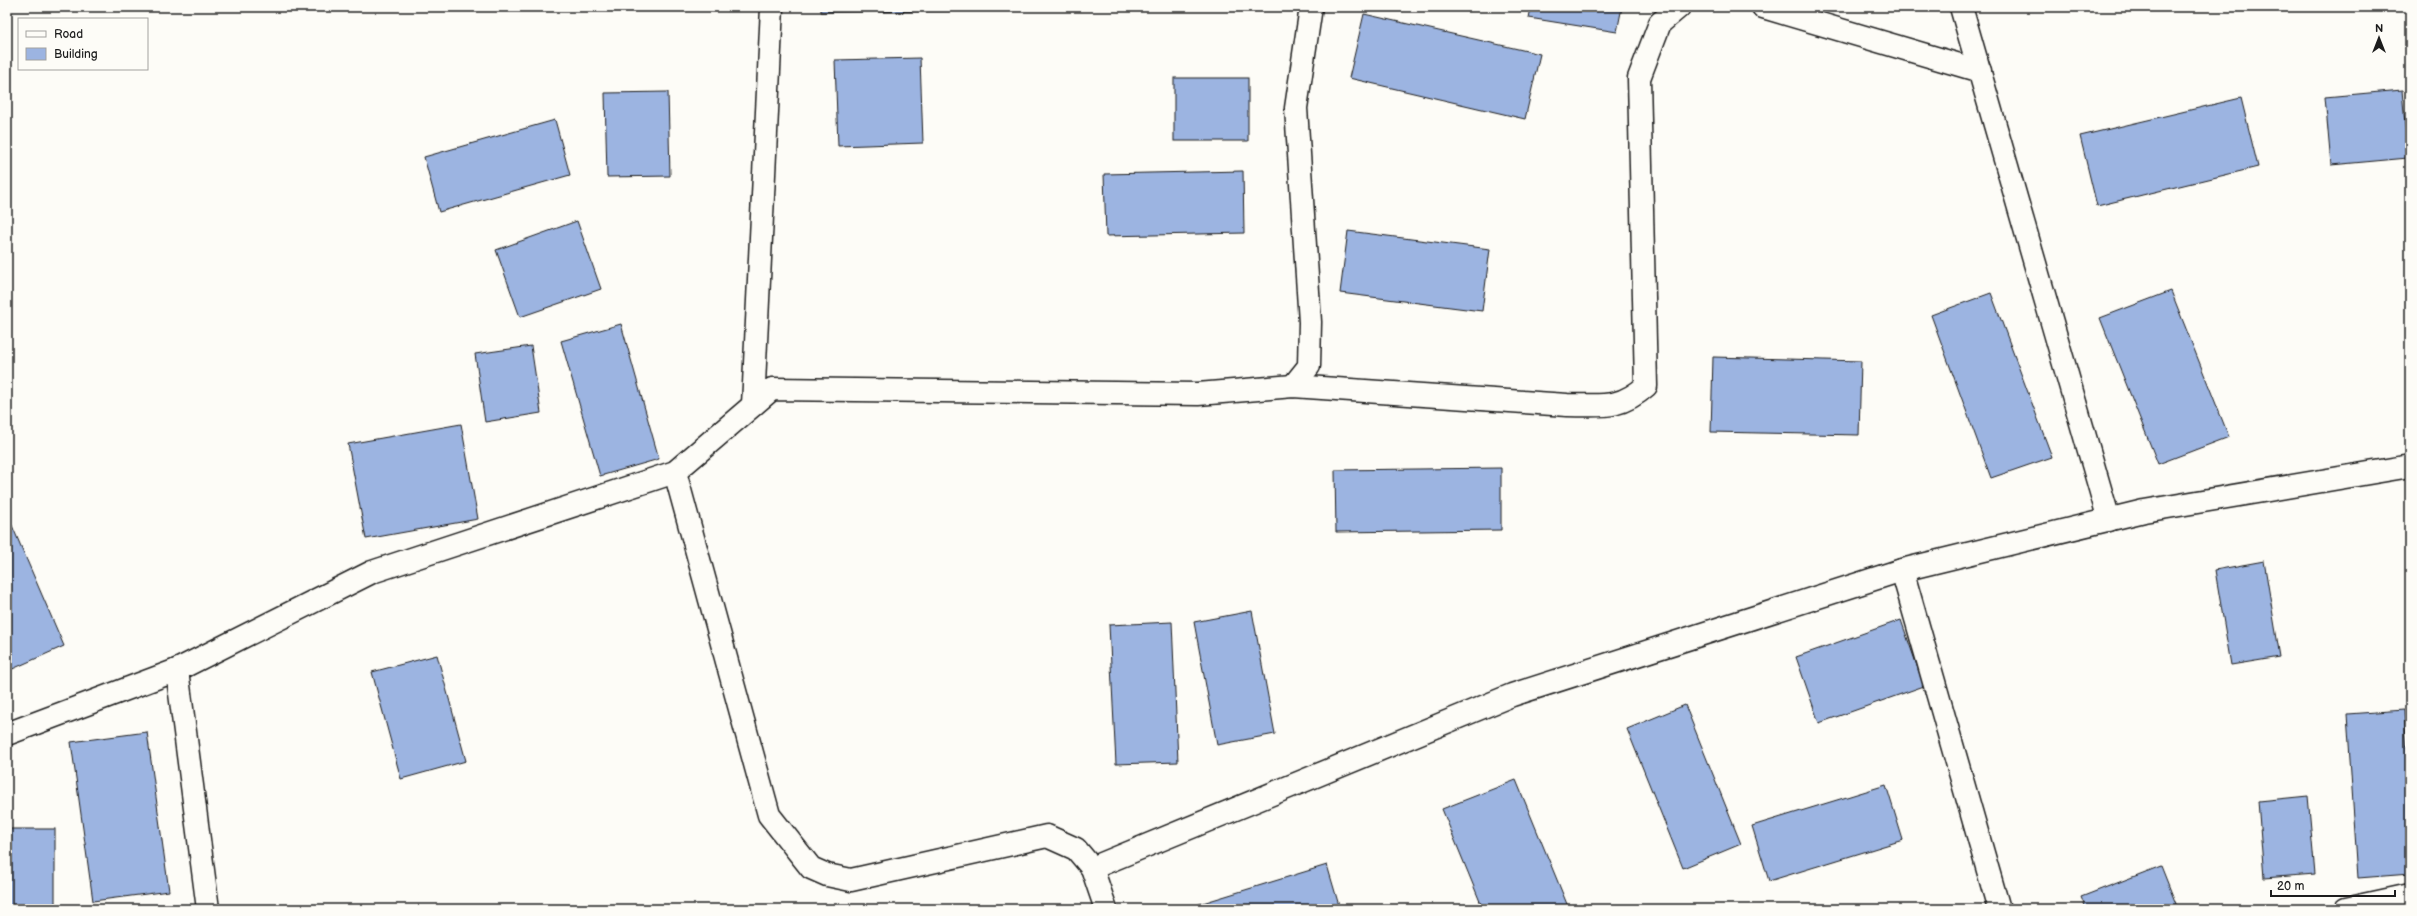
<svg xmlns="http://www.w3.org/2000/svg" width="2417" height="916" font-family="'Balsamiq Sans',sans-serif">
<style>
.building{fill:#9cb4e1;stroke:#1c1c1c}
.lines{fill:none;stroke-linecap:round;stroke-linejoin:round}
.minor-casing{stroke:#1c1c1c;stroke-width:25}
.minor{stroke:#fdfcf7;stroke-width:22}
</style>
<rect width="100%" height="100%" fill="#fdfcf7"/>
<filter id="ink" filterUnits="userSpaceOnUse"><feTurbulence type="fractalNoise" baseFrequency=".025" numOctaves="2"/><feDisplacementMap in="SourceGraphic" scale="8" xChannelSelector="R" yChannelSelector="G"/><feConvolveMatrix kernelMatrix="1 2 1 2 8 2 1 2 1" color-interpolation-filters="sRGB"/></filter>
<g filter="url(#ink)">
<!-- building -->
<g class="building">
<polygon points="821,7 960,7 960,11 821,12"/>
<polygon points="1531,7 1622,7 1617,32 1529,18"/>
<polygon points="1364,14 1540,54 1525,119 1349,78"/>
<polygon points="920,58 923,143 838,146 835,60"/>
<rect x="1174" y="78" width="74" height="63"/>
<polygon points="2402,90 2408,158 2331,165 2325,97"/>
<polygon points="668,92 670,176 607,177 605,93"/>
<polygon points="2241,98 2258,167 2097,206 2080,136"/>
<polygon points="555,120 570,175 439,212 424,157"/>
<polygon points="1243,171 1244,233 1106,236 1104,174"/>
<polygon points="577,221 601,289 520,317 496,250"/>
<polygon points="1348,231 1490,249 1482,311 1340,293"/>
<polygon points="2171,291 2229,437 2158,464 2100,318"/>
<polygon points="1991,293 2052,457 1991,478 1931,315"/>
<polygon points="621,324 659,459 600,476 561,341"/>
<polygon points="531,346 541,413 485,422 475,354"/>
<polygon points="1713,357 1861,361 1859,435 1711,432"/>
<polygon points="461,424 478,519 366,539 348,444"/>
<polygon points="1501,468 1501,530 1336,532 1335,470"/>
<polygon points="7,514 64,646 8,671 7,668"/>
<polygon points="2264,561 2280,657 2231,665 2215,570"/>
<polygon points="1252,611 1275,734 1217,745 1194,622"/>
<polygon points="1901,620 1924,686 1819,723 1796,657"/>
<polygon points="1172,622 1178,762 1116,764 1109,625"/>
<polygon points="437,655 466,761 401,779 372,672"/>
<polygon points="1685,705 1741,844 1683,868 1627,729"/>
<polygon points="2404,710 2410,796 2410,874 2358,878 2347,714"/>
<polygon points="147,732 169,891 93,901 71,742"/>
<polygon points="1516,780 1569,909 1483,909 1442,809"/>
<polygon points="1886,785 1903,840 1769,881 1752,826"/>
<polygon points="2308,796 2315,874 2264,878 2258,801"/>
<rect x="7" y="829" width="48" height="80"/>
<polygon points="1327,865 1340,909 1183,909"/>
<polygon points="2161,866 2178,909 2086,909 2081,897"/>
</g>
<g class="lines">
<defs>
<g id="minor">
<polyline points="1763,7 1980,71"/>
<polyline points="1961,7 2109,520"/>
<polyline points="1293,386 1309,366 1310,322 1296,108 1311,7"/>
<polyline points="753,405 772,7"/>
<polyline points="675,472 769,815 811,868 827,875 851,880 1047,836 1076,849 1092,868 1106,909"/>
<polyline points="1902,570 1999,909"/>
<polyline points="177,670 208,909"/>
<path d="M 7,734 L 177,670 L 372,572 L 675,472 L 772,389 L 1198,394 L 1293,386 L 1567,405 C 1601,405 1619,410 1646,386 L 1639,78 L 1660,23 L 1679,7"/>
<polyline points="1092,868 1512,695 1902,570 2144,511 2410,466"/>
<polyline points="2346,909 2410,895"/>
</g>
</defs>
<!-- minor casing -->
<use href="#minor" class="minor-casing"/>
<!-- minor -->
<use href="#minor" class="minor"/>
</g>
</g>
<!-- margin -->
<rect width="2417" height="916" fill="none" stroke="#fdfcf7" stroke-width="24"/>
<rect x="12" y="12" width="2393" height="892" fill="none" stroke="#1c1c1c" stroke-width="1.5" filter="url(#ink)"/>
<!-- legend -->
<rect x="18" y="18" width="130" height="52" fill="#fdfcf7" stroke="#a3a29f"/>
<rect x="26" y="31" width="20" height="6" fill="#fdfcf7" stroke="#a3a29f"/>
<text x="54" y="38" font-size="12" fill="#1c1c1c">Road</text>
<rect x="26" y="48" width="20" height="12" fill="#9cb4e1" stroke="#a3a29f"/>
<text x="54" y="58" font-size="12" fill="#1c1c1c">Building</text>
<!-- north arrow -->
<g transform="translate(2379 38)" stroke="#fdfcf7" stroke-width="3" paint-order="stroke">
<path d="M0-3L7 15L0 10L-7 15Z" fill="#1c1c1c"/>
<text y="-6" font-size="11" font-weight="bold" text-anchor="middle" fill="#1c1c1c">N</text>
</g>
<!-- scale -->
<path d="M2271 890v6h124v-6" fill="none" stroke="#1c1c1c" stroke-width="2"/>
<text x="2277" y="890" font-size="12" fill="#1c1c1c" stroke="#fdfcf7" stroke-width="3" paint-order="stroke">20 m</text>
</svg>
